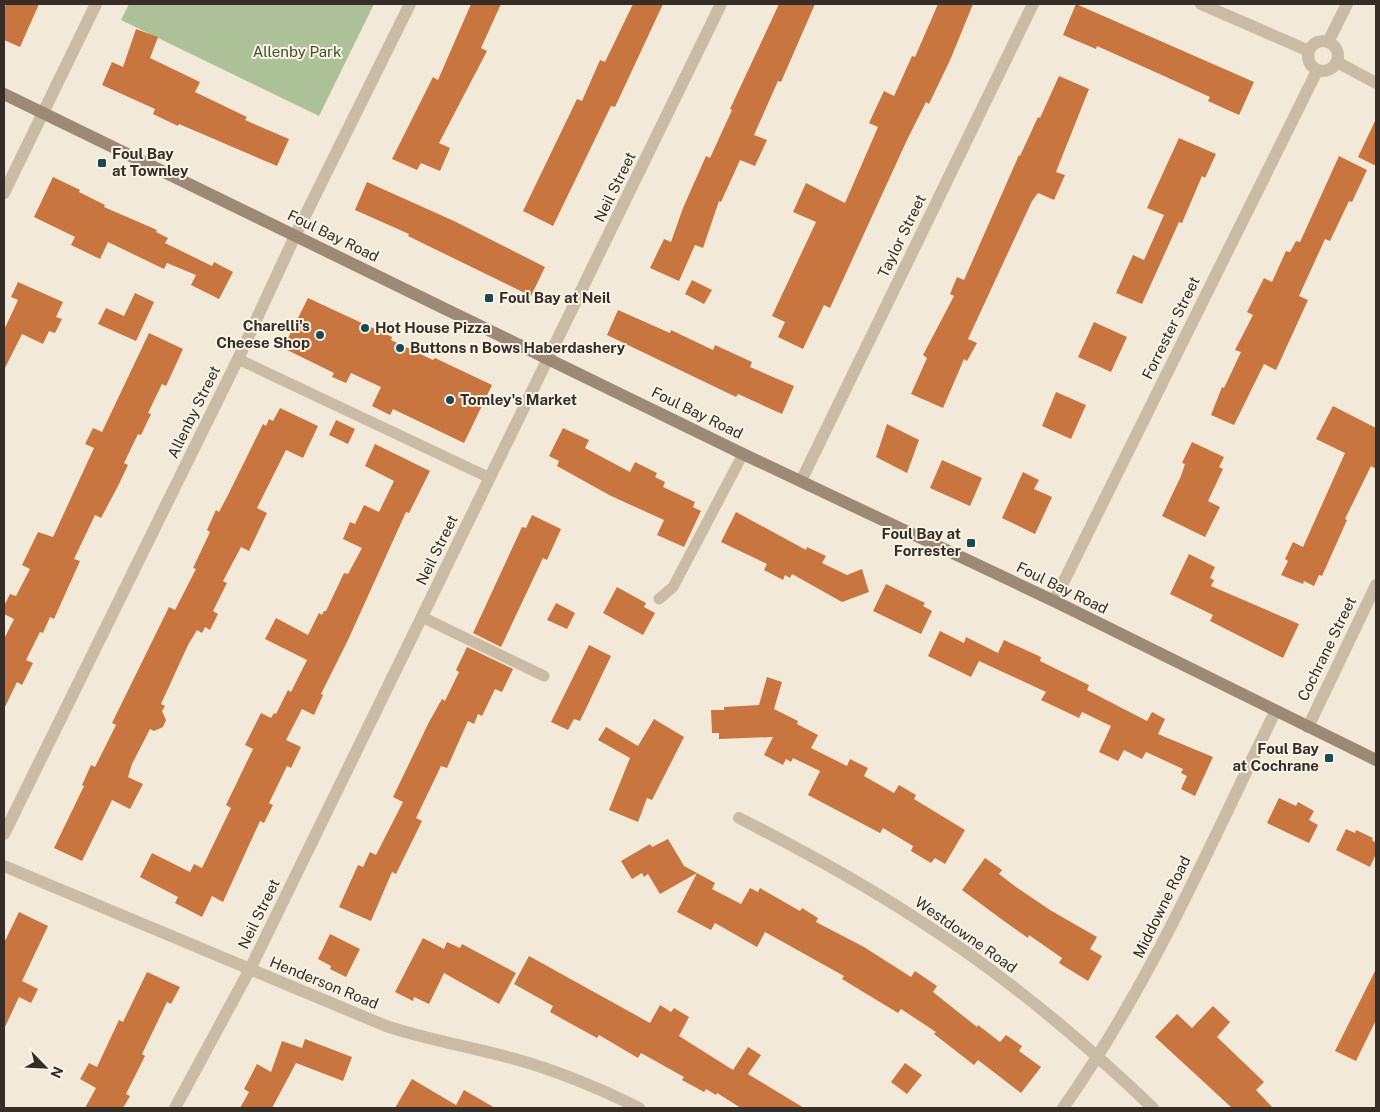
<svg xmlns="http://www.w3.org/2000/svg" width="1380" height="1112" font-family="'Public Sans',sans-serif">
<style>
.green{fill:#adc198}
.building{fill:#c87540}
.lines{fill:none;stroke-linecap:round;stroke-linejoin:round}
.lane{stroke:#cabba4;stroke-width:11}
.street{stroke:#cabba4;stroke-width:12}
.secondary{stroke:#9d8a76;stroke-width:12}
.poi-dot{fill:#1b4a57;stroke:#f9f3e5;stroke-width:2}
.labels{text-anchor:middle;stroke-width:4;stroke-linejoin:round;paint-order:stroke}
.park-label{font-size:15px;fill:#3e5429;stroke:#f9f3e5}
.poi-label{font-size:15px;font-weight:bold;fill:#352d26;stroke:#f9f3e5;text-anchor:start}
.street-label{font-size:15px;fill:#352d26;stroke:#f9f3e5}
</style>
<rect width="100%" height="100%" fill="#f2e9d8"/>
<!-- green -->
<polygon class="green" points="129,4 374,4 319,116 121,20"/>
<!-- building -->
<g class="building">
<polygon points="6,4 39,4 20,47 4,40 4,10"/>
<polygon points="471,4 501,4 481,48 487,51 439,143 450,148 440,171 421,163 417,170 392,159 433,77 438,80"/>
<polygon points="633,4 663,4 615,107 611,106 553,226 523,211 577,99 582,101 600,60 605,62"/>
<polygon points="779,4 815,4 781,82 778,81 754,135 767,140 755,166 740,160 721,202 719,201 703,248 695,245 679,281 650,268 664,239 671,242 683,208 706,156 710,158 732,110 730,109"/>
<polygon points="938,4 973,4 951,58 929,104 926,102 907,140 830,308 824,305 803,349 778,337 785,322 772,316 816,222 793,212 806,183 845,203 878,127 869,123 884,91 894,96 912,56 915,57"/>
<polygon points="1076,4 1254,82 1239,115 1208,101 1210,97 1164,76 1097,46 1096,49 1063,35"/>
<polygon points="136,29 158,37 150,58 200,82 195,92 247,117 245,120 289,139 277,166 179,124 178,126 153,114 155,109 102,85 112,62 123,67"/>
<polygon points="1059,76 1089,89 1056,172 1065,175 1054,200 1038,193 1032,201 968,339 977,343 967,361 964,359 943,408 911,394 927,358 923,355 954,296 950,294 957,277 964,280 1019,155 1020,156 1038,117 1040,118"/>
<polygon points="1376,119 1376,166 1358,157"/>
<polygon points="1179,138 1216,154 1205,178 1202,176 1182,223 1179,222 1142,304 1116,293 1133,255 1144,260 1164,215 1147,208"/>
<polygon points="1339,156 1367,170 1352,202 1349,201 1330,241 1325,239 1299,296 1308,300 1276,370 1264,364 1234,425 1211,415 1222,387 1224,388 1241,352 1235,350 1253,315 1247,312 1264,278 1272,282 1286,251 1290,252 1296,241 1300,242"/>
<polygon points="53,177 80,190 79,192 105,205 104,207 157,230 156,232 168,238 165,243 212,266 214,262 233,272 219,299 191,285 196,275 167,263 164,269 108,242 100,259 71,245 75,237 34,217"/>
<polygon points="367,182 454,221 545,267 531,296 408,236 409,234 355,210"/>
<polygon points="692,280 712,290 704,304 685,294"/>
<polygon points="18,282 63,302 56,317 62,319 55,333 49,331 43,344 22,334 4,370 4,330 18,300 11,297"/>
<polygon points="135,293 154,302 136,341 98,324 106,308 124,316"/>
<polygon points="308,298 392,337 391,340 433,360 435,358 492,385 464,443 393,409 390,415 372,406 381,387 351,373 346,383 332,377 334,373 283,348"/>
<polygon points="618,310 670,333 671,330 713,350 715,345 752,362 750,367 794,386 782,414 738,394 736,397 607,335"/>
<polygon points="1094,322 1127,337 1111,372 1078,357"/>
<polygon points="149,333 183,349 166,386 162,384 148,413 151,414 141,435 138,434 124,463 128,465 118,486 101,518 95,515 74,559 80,561 54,619 50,617 43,633 40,632 26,660 33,663 22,685 17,682 4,709 4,639 14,619 4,614 4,606 10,594 16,596 30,569 22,565 38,532 53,537 94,448 85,444 93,428 102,432"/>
<polygon points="1056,392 1086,405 1071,439 1042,426"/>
<polygon points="1333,406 1376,428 1376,469 1371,466 1345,519 1347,520 1322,576 1319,575 1314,586 1304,581 1303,584 1281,575 1288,561 1285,559 1293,542 1303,547 1345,453 1316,439"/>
<polygon points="280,408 318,426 303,458 286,450 257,508 267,513 249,551 241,547 223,581 227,583 213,611 218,614 210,630 205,627 202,633 197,630 188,645 161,704 165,706 162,711 166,720 163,727 154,731 150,729 132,764 128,777 143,784 130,809 112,800 82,861 54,848 84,786 82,785 91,765 95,767 116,725 112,723 169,607 175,610 196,569 193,568 210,532 207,530 216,510 219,512 228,495 263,424 266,426 269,419 273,421"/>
<polygon points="336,420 355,429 348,444 329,435"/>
<polygon points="887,424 919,440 907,473 876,457"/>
<polygon points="563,428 589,440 585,448 630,472 635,462 657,473 655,477 665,482 663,487 695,502 693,507 701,511 684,547 657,535 664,520 611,496 557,466 559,461 549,456"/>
<polygon points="1192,442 1224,457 1219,467 1223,469 1208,501 1220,507 1205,537 1162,516 1181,476 1185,464 1182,463"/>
<polygon points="375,444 430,471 409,513 406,512 348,640 321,694 323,695 314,715 302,709 286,740 301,747 291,768 287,766 269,803 273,805 264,823 260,821 223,902 212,896 202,917 175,903 178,897 140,877 152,853 190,872 194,864 202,868 231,808 226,805 253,749 245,745 261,713 271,718 274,713 276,714 288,690 291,692 307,660 265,639 276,618 308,635 319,613 322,615 324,611 326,611 344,573 348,574 362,548 343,539 350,522 355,524 364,505 379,512 394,481 365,466"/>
<polygon points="942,460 982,478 970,506 930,488"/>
<polygon points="1023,472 1039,480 1034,489 1052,497 1035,534 1002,518"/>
<polygon points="736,512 806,550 807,547 826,556 822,563 847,575 862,569 869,592 842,602 792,574 790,578 785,575 783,580 764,570 767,564 721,542"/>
<polygon points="532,515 561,529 547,560 543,558 501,647 473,633 522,527 526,528"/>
<polygon points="1189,554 1215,567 1210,578 1214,580 1211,586 1299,624 1283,658 1210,621 1213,615 1170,594"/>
<polygon points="886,584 925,603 923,606 932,611 921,634 873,611"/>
<polygon points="617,587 646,603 644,607 655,613 643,635 603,613"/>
<polygon points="556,603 575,613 567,629 547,620"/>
<polygon points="940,631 964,643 966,637 998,653 1004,640 1041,657 1040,661 1089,685 1087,690 1147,721 1152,712 1165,719 1158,734 1213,757 1195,796 1181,789 1187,776 1181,773 1183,769 1146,752 1142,759 1124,750 1118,761 1099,752 1111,726 1082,712 1079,718 1041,700 1046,692 979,661 971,677 928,656"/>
<polygon points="589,645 611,656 580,721 574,719 568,730 551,722"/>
<polygon points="467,647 513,669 502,692 495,689 482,716 478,714 474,724 468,721 447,768 441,766 416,818 422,821 396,874 392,872 371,921 339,907 358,865 363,867 370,852 376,855 403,802 393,797 429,722 442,699 445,701 459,672 456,670"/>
<polygon points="767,677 782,682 774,709 798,721 797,724 818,735 811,748 847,766 850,759 868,768 864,776 894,793 899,785 916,795 914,799 965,830 945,864 935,858 931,863 911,851 913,846 883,828 880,833 808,795 820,771 793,758 791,762 786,759 783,765 764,755 773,737 719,739 719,733 712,733 711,710 724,710 724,707 759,705"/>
<polygon points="654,719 684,737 652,800 647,798 638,822 609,810 630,758 598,740 606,727 638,746"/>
<polygon points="1279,798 1296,806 1298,802 1314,811 1309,820 1318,825 1309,843 1267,823"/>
<polygon points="1346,829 1355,833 1356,830 1373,838 1372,840 1376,843 1376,854 1370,867 1336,850"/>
<polygon points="668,839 684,866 697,873 660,894 648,874 644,877 642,873 632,879 621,861 650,844 652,847"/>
<polygon points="985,858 1002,870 999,874 1016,887 1050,910 1097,937 1090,949 1102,956 1088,981 1059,963 1062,958 1029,935 1028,938 1004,921 962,890"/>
<polygon points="697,873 715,883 712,889 741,904 750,888 758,892 760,888 800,911 802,908 818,918 816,922 864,947 911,977 915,971 937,986 933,992 977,1027 978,1025 1000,1042 1006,1035 1022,1046 1019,1051 1041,1067 1021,1093 978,1060 974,1065 934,1034 936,1032 901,1009 898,1013 842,979 844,976 765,932 757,947 715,923 711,930 677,912"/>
<polygon points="19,912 48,926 22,981 38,989 31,1003 19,997 4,1029 4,943"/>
<polygon points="330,934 360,949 346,977 330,969 331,966 318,959"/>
<polygon points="423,938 444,949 447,942 460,948 462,944 516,973 499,1004 444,973 429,1004 414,997 413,1001 395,992"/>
<polygon points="529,956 650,1023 660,1005 671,1012 674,1008 689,1017 679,1036 733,1070 748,1047 761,1055 748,1074 804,1108 741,1108 717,1093 716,1095 706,1089 704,1092 682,1080 684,1077 641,1053 638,1058 599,1035 597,1038 566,1021 550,1012 553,1006 514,984"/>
<polygon points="1376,969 1376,1020 1356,1061 1335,1051"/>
<polygon points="147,972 180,987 171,1004 167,1002 142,1054 145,1056 126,1094 130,1096 123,1108 85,1108 96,1088 80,1079 89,1063 97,1067 119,1020 123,1022"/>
<polygon points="1213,1006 1230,1022 1217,1037 1264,1082 1256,1090 1273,1108 1232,1108 1155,1037 1177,1014 1192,1028"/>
<polygon points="305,1039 352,1057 343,1081 296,1063 272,1108 240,1108 249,1092 244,1089 257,1064 271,1072 282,1041 302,1048"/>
<polygon points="905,1063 922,1075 907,1094 891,1082"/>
<polygon points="412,1079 456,1105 464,1090 495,1108 395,1108"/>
</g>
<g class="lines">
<!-- lane -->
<g class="lane">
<polyline points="238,359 490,478"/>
<polyline points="659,599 673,587 743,454"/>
<polyline points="422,617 544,676"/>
</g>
<!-- street -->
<g class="street">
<polyline points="1201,4 1309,51"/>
<circle cx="1323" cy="56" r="15"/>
<polyline points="1328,42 1347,4"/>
<polyline points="1337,62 1376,83"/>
<polyline points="4,193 96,4"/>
<polyline points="801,481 1033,4"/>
<polyline points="1054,601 1317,71"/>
<polyline points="1308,727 1376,585"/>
<path d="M 739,818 C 800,849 860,882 917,919 C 1002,973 1081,1039 1153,1108"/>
<polyline points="4,834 238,359 295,236 410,4"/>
<path d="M 4,866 L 386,1026 C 428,1040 472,1047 515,1059 C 558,1071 599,1088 639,1108"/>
<polyline points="175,1108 250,969 721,4"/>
<path d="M 1063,1108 C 1150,985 1209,847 1275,712"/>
</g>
<!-- secondary -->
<polyline class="secondary" points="4,94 743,454 1054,601 1376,760"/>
</g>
<!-- markers -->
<g class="poi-dot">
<rect x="97" y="158" width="10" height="10" rx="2.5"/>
<rect x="484" y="293" width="10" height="10" rx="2.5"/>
<circle cx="365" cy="328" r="5"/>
<circle cx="320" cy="335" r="5"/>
<circle cx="400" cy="348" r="5"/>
<circle cx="450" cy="400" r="5"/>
<rect x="966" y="538" width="10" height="10" rx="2.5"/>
<rect x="1324" y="753" width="10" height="10" rx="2.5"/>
</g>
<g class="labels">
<!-- park labels -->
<g class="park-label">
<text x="297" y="57">Allenby Park</text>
</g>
<!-- poi labels -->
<g class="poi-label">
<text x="112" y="159">Foul Bay<tspan x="112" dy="17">at Townley</tspan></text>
<text x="499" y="303">Foul Bay at Neil</text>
<text x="310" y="331" text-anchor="end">Charelli's<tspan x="310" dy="17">Cheese Shop</tspan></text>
<text x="375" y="333">Hot House Pizza</text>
<text x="410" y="353">Buttons n Bows Haberdashery</text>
<text x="460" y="405">Tomley's Market</text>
<text x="961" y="539" text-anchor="end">Foul Bay at<tspan x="961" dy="17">Forrester</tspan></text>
<text x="1319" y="754" text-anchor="end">Foul Bay<tspan x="1319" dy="17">at Cochrane</tspan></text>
</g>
<!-- street labels -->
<g class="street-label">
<text transform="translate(615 187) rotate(-64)" y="5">Neil Street</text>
<text transform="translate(333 236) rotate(26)" y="5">Foul Bay Road</text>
<text transform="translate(902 236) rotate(-64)" y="5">Taylor Street</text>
<text transform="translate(1171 328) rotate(-64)" y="5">Forrester Street</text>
<text transform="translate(194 412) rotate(-64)" y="5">Allenby Street</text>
<text transform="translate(697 413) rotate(26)" y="5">Foul Bay Road</text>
<text transform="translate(437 550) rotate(-64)" y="5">Neil Street</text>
<text transform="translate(1062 588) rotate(26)" y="5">Foul Bay Road</text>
<text transform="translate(1327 649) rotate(-64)" y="5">Cochrane Street</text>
<text transform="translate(1162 907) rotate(-64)" y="5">Middowne Road</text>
<text transform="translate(259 914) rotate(-64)" y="5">Neil Street</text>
<text transform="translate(966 935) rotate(35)" y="5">Westdowne Road</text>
<text transform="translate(324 983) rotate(22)" y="5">Henderson Road</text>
</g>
</g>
<!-- border -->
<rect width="1380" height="1112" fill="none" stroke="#352d26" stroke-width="10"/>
<!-- north arrow -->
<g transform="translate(45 1067) rotate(114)" stroke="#f9f3e5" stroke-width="4" paint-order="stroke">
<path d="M0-4L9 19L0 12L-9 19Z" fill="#352d26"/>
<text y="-8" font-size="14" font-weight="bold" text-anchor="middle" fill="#352d26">N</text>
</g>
</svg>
